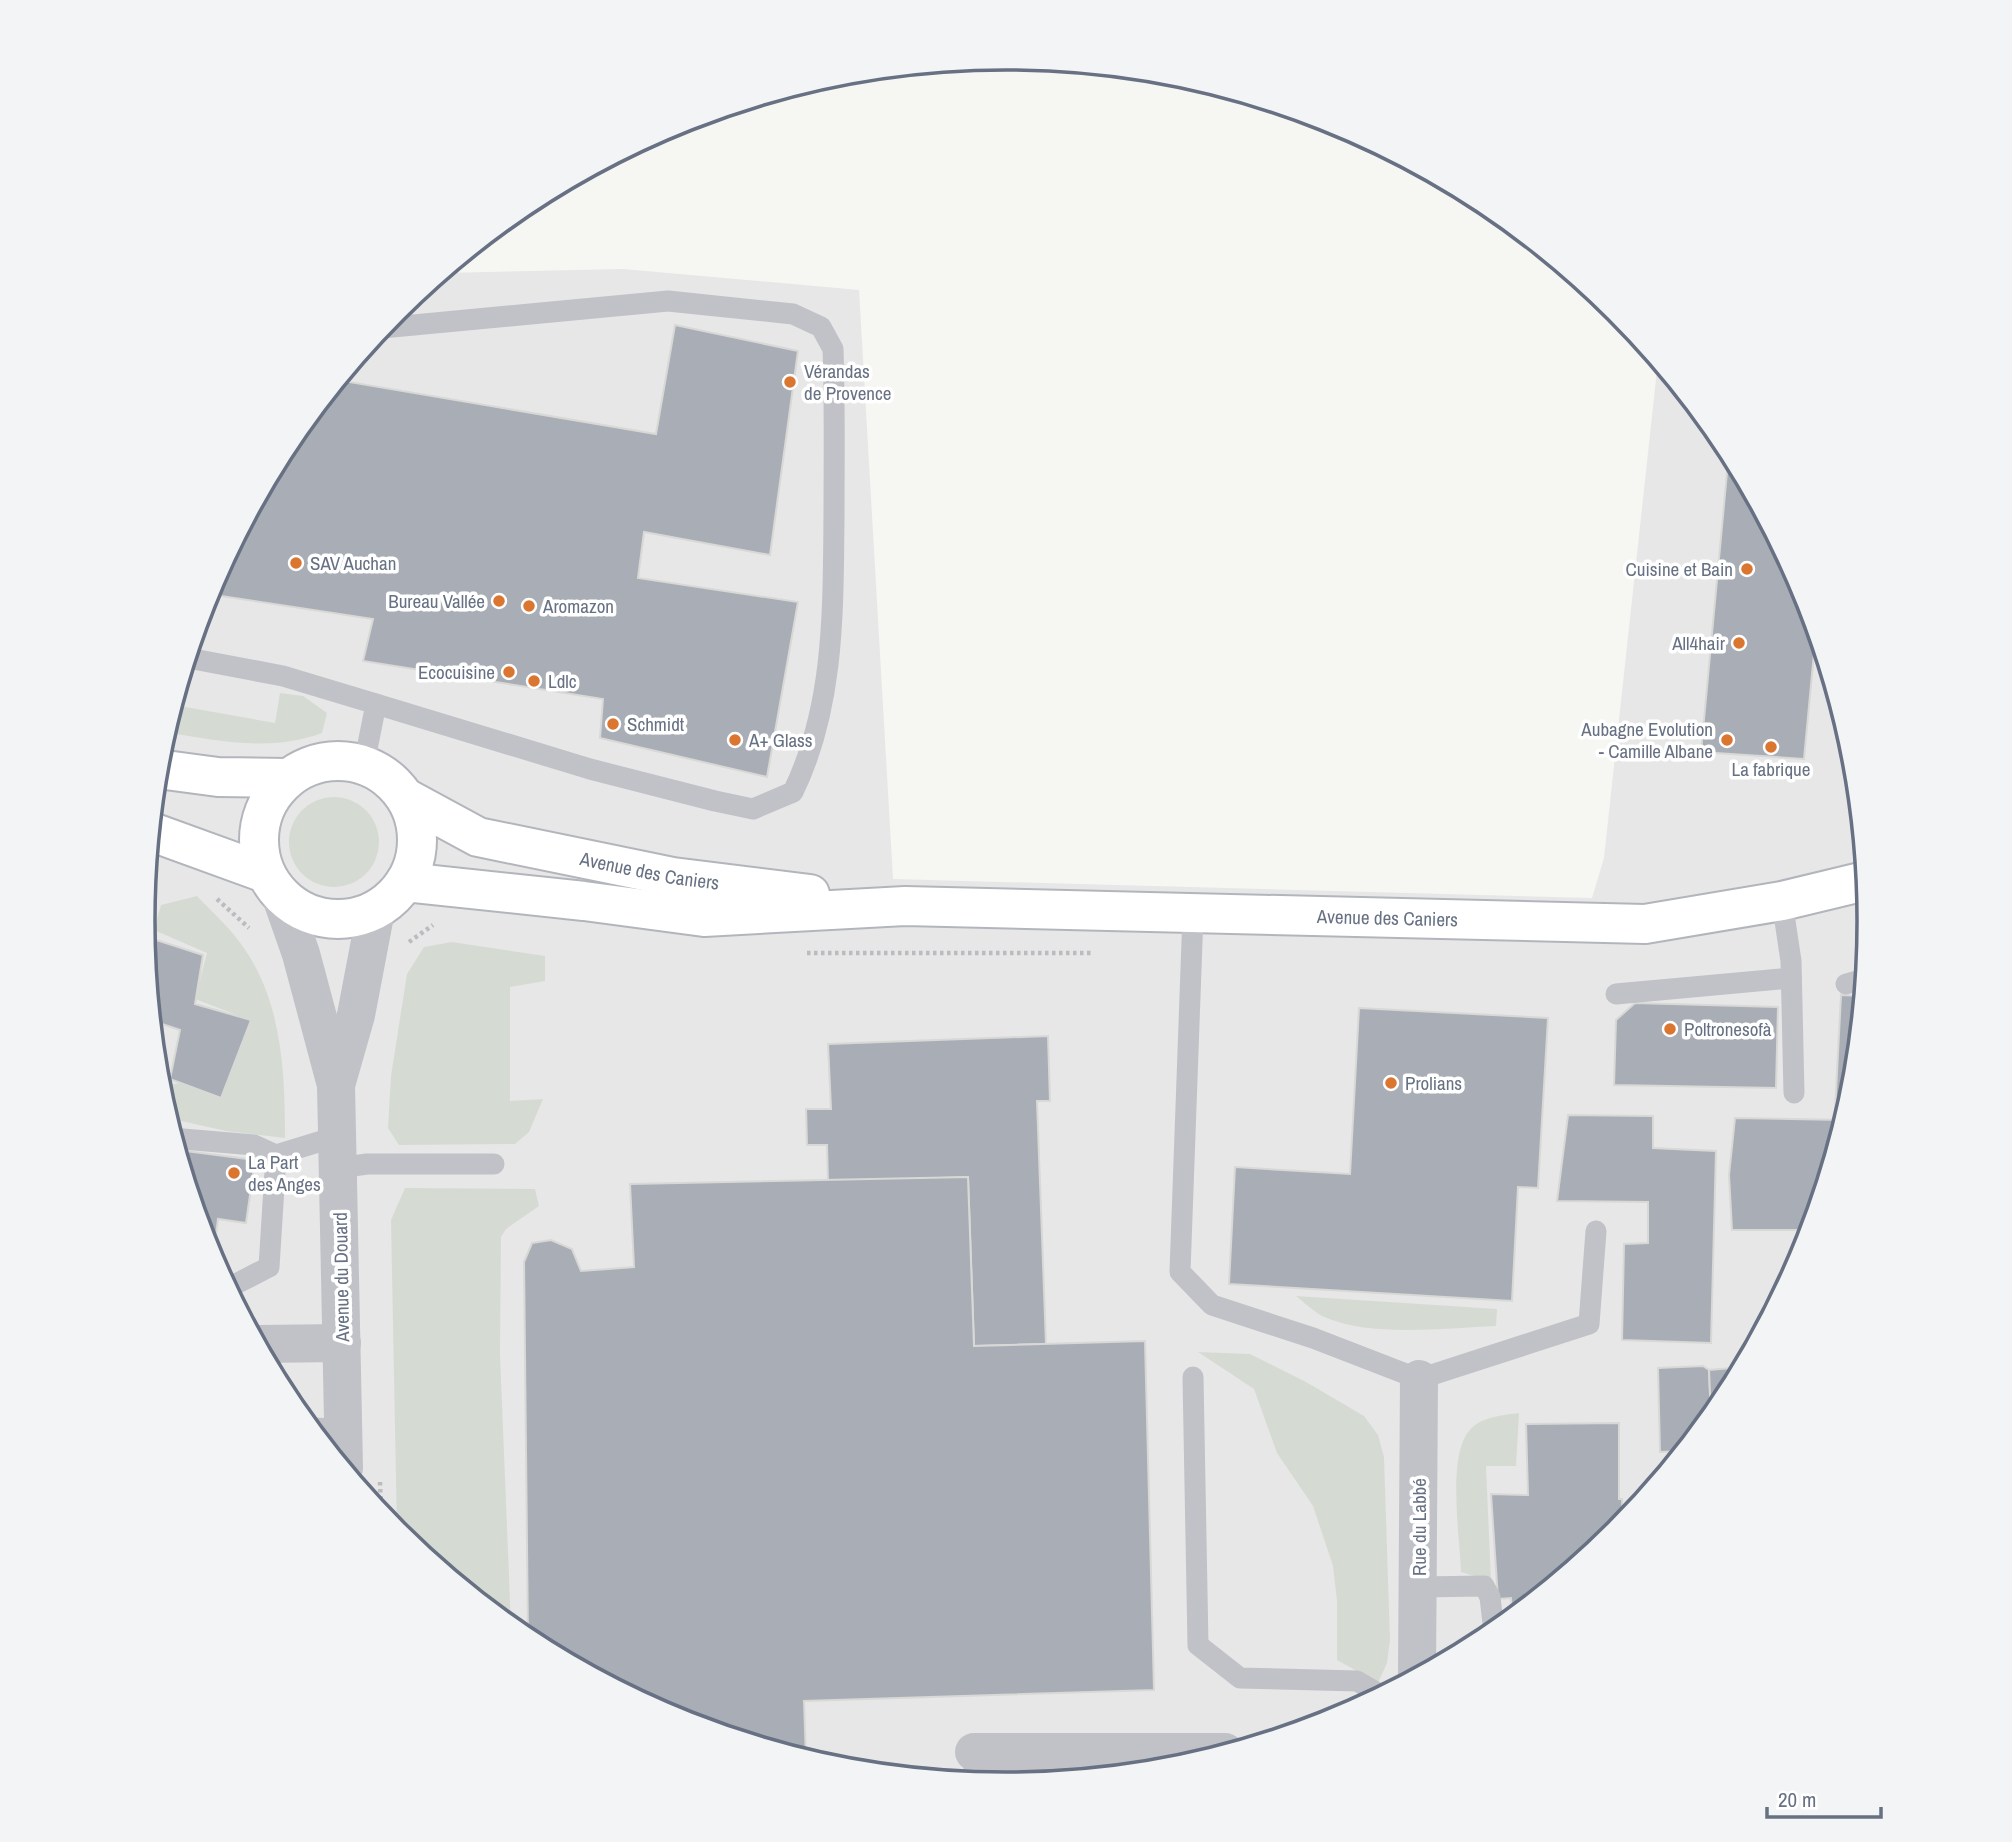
<svg xmlns="http://www.w3.org/2000/svg" width="2012" height="1842" font-family="'Archivo Narrow',sans-serif">
<style>
.built{fill:#e7e7e7}
.green{fill:#d5dbd3}
.building{fill:#a9aeb6;stroke:#d8d8d6;stroke-width:2}
.lines{fill:none;stroke-linecap:round;stroke-linejoin:round}
.secondary-casing{stroke:#b2b6bc;stroke-width:42}
.path{stroke:#babcbf;stroke-width:4.5;stroke-dasharray:3.5 3.5;stroke-linecap:butt}
.lane{stroke:#c0c2c7;stroke-width:21}
.street{stroke:#c0c2c7;stroke-width:38}
.secondary{stroke:#fff;stroke-width:38}
.poi-dot{fill:#da7630;stroke:#fff;stroke-width:2.5}
.labels{text-anchor:middle;stroke-width:7;stroke-linejoin:round;paint-order:stroke}
.poi-label{font-size:19px;fill:#677183;stroke:#fff;text-anchor:start}
.street-label{font-size:19px;fill:#677183;stroke:#fff}
.rim{fill:none;stroke:#677183;stroke-width:3.5}
</style>
<rect width="100%" height="100%" fill="#f6f6f3"/>
<!-- built -->
<polygon class="built" points="623,269 859,290 893,879 1592,898 1604,858 1658,361 1724,442 1804,591 1853,753 1869,921 1853,1090 1803,1252 1724,1401 1616,1532 1485,1639 1336,1719 1174,1768 1006,1784 837,1768 675,1718 526,1639 395,1531 288,1400 208,1251 159,1089 143,921 159,752 209,590 288,441 396,310 442,273"/>
<!-- green -->
<g class="green">
<path d="M 280,693 L 303,696 L 327,713 L 322,733 C 271,752 218,741 166,732 L 174,705 L 275,723 Z"/>
<circle cx="334" cy="842" r="45"/>
<path d="M 197,896 C 210,910 226,924 238,940 C 282,996 285,1070 285,1138 L 226,1131 L 168,1118 L 163,1103 L 170,1085 L 180,1083 L 221,1098 L 250,1020 L 195,999 L 207,953 L 154,930 L 161,905 Z"/>
<polygon points="452,942 545,956 545,981 510,987 510,1101 543,1099 529,1132 515,1144 399,1145 388,1128 391,1076 407,974 424,947"/>
<polygon points="405,1188 535,1189 539,1206 506,1229 501,1237 500,1354 511,1626 397,1533 391,1220"/>
<path d="M 1296,1296 L 1497,1309 L 1496,1326 C 1444,1328 1369,1338 1322,1316 C 1313,1311 1304,1302 1296,1296 Z"/>
<polygon points="1198,1352 1250,1354 1306,1382 1364,1416 1378,1435 1384,1457 1390,1640 1387,1663 1378,1683 1337,1660 1337,1601 1333,1566 1313,1506 1277,1453 1254,1389"/>
<path d="M 1519,1413 L 1516,1466 L 1486,1466 L 1491,1581 L 1461,1572 C 1460,1538 1447,1457 1469,1431 C 1480,1417 1502,1415 1519,1413 Z"/>
</g>
<!-- building -->
<g class="building">
<polygon points="675,325 798,351 770,555 644,532 638,578 798,602 767,777 600,738 603,699 363,661 373,619 208,594 288,441 338,380 656,434"/>
<polygon points="1729,451 1804,591 1816,632 1804,759 1701,752"/>
<polygon points="144,936 203,955 195,1004 251,1020 221,1098 170,1079 180,1030 153,1021"/>
<polygon points="1841,995 1862,996 1853,1090 1846,1112 1835,1111"/>
<polygon points="1635,1003 1778,1007 1776,1088 1614,1085 1616,1020"/>
<polygon points="1359,1008 1548,1018 1538,1188 1518,1187 1512,1301 1229,1284 1235,1167 1350,1174"/>
<polygon points="1048,1036 1050,1101 1037,1101 1046,1344 974,1346 968,1177 828,1182 827,1145 807,1145 806,1109 831,1109 828,1044"/>
<polygon points="1568,1115 1653,1116 1653,1148 1716,1151 1711,1343 1622,1340 1624,1244 1648,1243 1648,1202 1557,1201"/>
<polygon points="1735,1118 1843,1120 1810,1230 1732,1230 1729,1175"/>
<polygon points="178,1150 255,1160 246,1223 218,1219 213,1260"/>
<polygon points="968,1177 974,1346 1145,1341 1154,1690 804,1701 806,1758 675,1718 528,1639 524,1262 532,1243 551,1240 572,1249 581,1271 634,1267 630,1184"/>
<polygon points="1703,1366 1709,1370 1711,1417 1682,1451 1660,1452 1658,1368"/>
<polygon points="1732,1368 1741,1369 1724,1401 1711,1417 1709,1370"/>
<polygon points="1619,1423 1619,1499 1622,1499 1623,1524 1512,1617 1511,1598 1498,1599 1491,1494 1528,1495 1526,1424"/>
</g>
<g class="lines">
<defs>
<g id="secondary">
<circle cx="338" cy="840" r="79"/>
<polyline points="158,769 218,777 287,778"/>
<path id="s1" d="M 406,798 L 478,837 L 673,877 L 810,894"/>
<polyline points="152,832 265,873"/>
<path id="s2" d="M 405,882 L 584,901 L 704,917 L 905,906 L 1645,924 L 1782,901 L 1865,881"/>
</g>
</defs>
<!-- secondary casing -->
<use href="#secondary" class="secondary-casing"/>
<!-- path -->
<g class="path">
<polyline points="217,899 249,928"/>
<polyline points="409,942 433,925"/>
<polyline points="807,953 1092,953"/>
<polyline points="380,1482 381,1513"/>
</g>
<!-- lane -->
<g class="lane">
<polyline points="188,658 283,676 376,704 364,764"/>
<path d="M 376,704 L 590,769 L 715,801 L 753,809 L 793,792 C 835,706 833,609 834,515 C 834,460 835,405 833,349 L 821,327 L 793,314 L 668,301 L 382,328"/>
<polyline points="1782,901 1791,961 1794,1093"/>
<polyline points="1193,914 1180,1272 1212,1305 1313,1338 1419,1379 1589,1324 1596,1231"/>
<polyline points="1846,984 1864,979"/>
<polyline points="1616,994 1791,978"/>
<polyline points="183,1139 254,1145 276,1155"/>
<polyline points="339,1168 367,1164 494,1164"/>
<polyline points="228,1288 269,1267 276,1155 338,1136"/>
<polyline points="1193,1377 1198,1645 1240,1678 1357,1681 1381,1695"/>
<polyline points="311,1428 343,1429"/>
<polyline points="1419,1587 1484,1586 1490,1597 1494,1632"/>
<polyline points="974,1752 974,1781"/>
</g>
<!-- street -->
<g class="street">
<polyline points="280,894 301,954 336,1085 344,1468"/>
<polyline points="336,1085 356,1015 376,910"/>
<polyline points="258,1344 342,1343"/>
<polyline points="1417,1675 1419,1379"/>
<polyline points="974,1752 1225,1752"/>
</g>
<!-- secondary -->
<use href="#secondary" class="secondary"/>
</g>
<!-- markers -->
<g class="poi-dot">
<circle cx="790" cy="382" r="7"/>
<circle cx="296" cy="563" r="7"/>
<circle cx="1747" cy="569" r="7"/>
<circle cx="499" cy="601" r="7"/>
<circle cx="529" cy="606" r="7"/>
<circle cx="1739" cy="643" r="7"/>
<circle cx="509" cy="672" r="7"/>
<circle cx="534" cy="681" r="7"/>
<circle cx="613" cy="724" r="7"/>
<circle cx="735" cy="740" r="7"/>
<circle cx="1727" cy="740" r="7"/>
<circle cx="1771" cy="747" r="7"/>
<circle cx="1670" cy="1029" r="7"/>
<circle cx="1391" cy="1083" r="7"/>
<circle cx="234" cy="1173" r="7"/>
</g>
<g class="labels">
<!-- poi labels -->
<g class="poi-label">
<text x="804" y="378">Vérandas<tspan x="804" dy="22">de Provence</tspan></text>
<text x="310" y="570">SAV Auchan</text>
<text x="1733" y="576" text-anchor="end">Cuisine et Bain</text>
<text x="485" y="608" text-anchor="end">Bureau Vallée</text>
<text x="543" y="613">Aromazon</text>
<text x="1725" y="650" text-anchor="end">All4hair</text>
<text x="495" y="679" text-anchor="end">Ecocuisine</text>
<text x="548" y="688">Ldlc</text>
<text x="627" y="731">Schmidt</text>
<text x="1713" y="736" text-anchor="end">Aubagne Evolution<tspan x="1713" dy="22">- Camille Albane</tspan></text>
<text x="749" y="747">A+ Glass</text>
<text x="1771" y="776" text-anchor="middle">La fabrique</text>
<text x="1684" y="1036">Poltronesofà</text>
<text x="1405" y="1090">Prolians</text>
<text x="248" y="1169">La Part<tspan x="248" dy="22">des Anges</tspan></text>
</g>
<!-- street labels -->
<g class="street-label">
<text dy="7" stroke="none"><textPath href="#s1" startOffset="257">Avenue des Caniers</textPath></text>
<text dy="7" stroke="none"><textPath href="#s2" startOffset="985">Avenue des Caniers</textPath></text>
<text transform="translate(341 1277) rotate(-91)" y="7">Avenue du Douard</text>
<text transform="translate(1419 1527) rotate(-90)" y="7">Rue du Labbé</text>
</g>
</g>
<!-- crop -->
<path d="M0 0H2012V1842H0ZM155 921a851 851 0 1 1 1702 0a851 851 0 1 1-1702 0Z" fill="#f3f4f5" fill-rule="evenodd"/>
<path class="rim" d="M155 921a851 851 0 1 1 1702 0a851 851 0 1 1-1702 0Z"/>
<!-- scale -->
<path d="M1767 1807v10h114v-10" fill="none" stroke="#677183" stroke-width="3.5"/>
<text x="1778" y="1807" font-size="21" fill="#677183" stroke="#ffffff" stroke-width="5" paint-order="stroke">20 m</text>
</svg>
